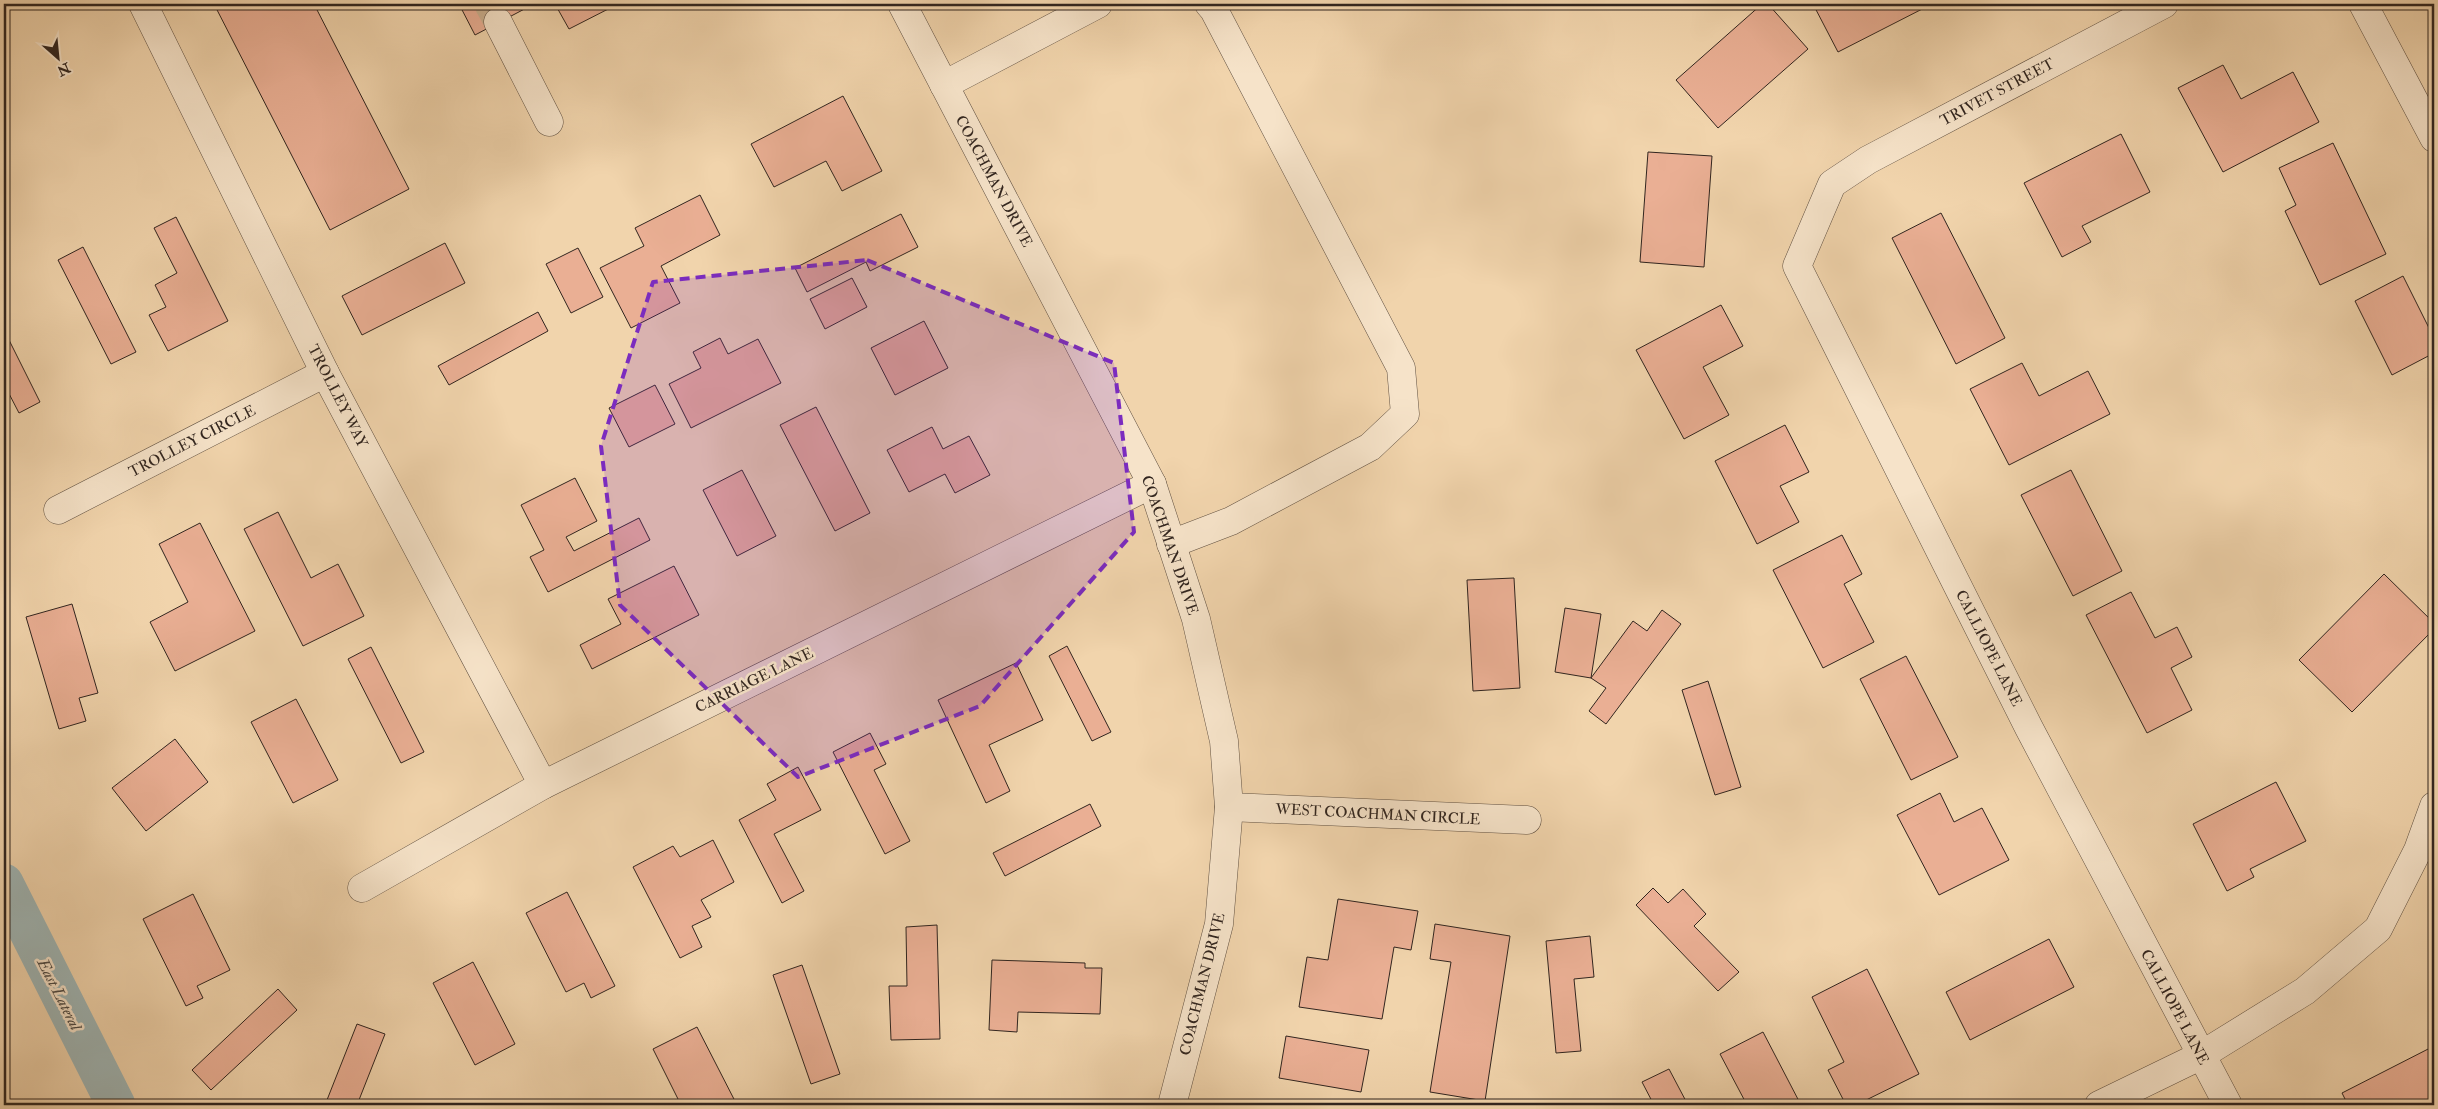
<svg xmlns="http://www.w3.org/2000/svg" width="2438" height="1109" font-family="'IM FELL Double Pica',serif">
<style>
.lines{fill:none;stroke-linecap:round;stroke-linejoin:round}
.canal{stroke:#9fb5b4;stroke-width:39}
.building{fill:#eaaf94;stroke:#31251f}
.minor-tunnel{stroke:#cbb190;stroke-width:28;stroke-dasharray:28 14;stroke-linecap:butt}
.minor-casing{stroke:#615142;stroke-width:29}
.minor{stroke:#f6e3c9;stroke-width:28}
.marked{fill:#7b2cbf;fill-opacity:0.2;stroke:#7b2cbf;stroke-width:4;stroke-dasharray:10 6;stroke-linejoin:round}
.labels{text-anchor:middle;stroke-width:5;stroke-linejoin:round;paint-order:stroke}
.street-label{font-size:15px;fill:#31251f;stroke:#f6e3c9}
.water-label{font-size:16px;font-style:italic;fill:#4c4944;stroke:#f6e3c9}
</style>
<rect width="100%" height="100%" fill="#f1d4ac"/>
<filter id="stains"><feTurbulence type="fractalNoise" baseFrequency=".004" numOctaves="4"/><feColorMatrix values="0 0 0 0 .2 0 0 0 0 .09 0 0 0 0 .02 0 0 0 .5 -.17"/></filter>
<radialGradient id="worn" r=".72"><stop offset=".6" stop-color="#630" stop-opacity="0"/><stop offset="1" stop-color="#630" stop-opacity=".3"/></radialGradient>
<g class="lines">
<!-- canal -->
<polyline class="canal" points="4,883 116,1105"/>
</g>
<!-- building -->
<g class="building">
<polygon points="214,4 314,4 409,189 330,230"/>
<polygon points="459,4 534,4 475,35"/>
<polygon points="555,4 618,4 569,29"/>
<polygon points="1762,4 1768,4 1808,49 1718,128 1676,80"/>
<polygon points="1813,4 1932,4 1838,52"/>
<polygon points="2223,65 2241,99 2293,72 2319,122 2223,172 2178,88"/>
<polygon points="843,96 882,171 842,191 826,161 774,187 751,144"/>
<polygon points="2121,134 2150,192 2082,226 2091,242 2062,257 2024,183"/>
<polygon points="2333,143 2386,254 2320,285 2285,211 2296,205 2279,168"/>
<polygon points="1648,152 1712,156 1704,267 1640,262"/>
<polygon points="700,195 720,235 661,266 680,303 631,328 600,268 644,246 635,228"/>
<polygon points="1941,213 2005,338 1956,364 1892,238"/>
<polygon points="901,214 918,247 870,271 866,262 807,292 795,268"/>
<polygon points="176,217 228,321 168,351 149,315 166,307 155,285 177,273 154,228"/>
<polygon points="445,243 465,283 362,335 342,296"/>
<polygon points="83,247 136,352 111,364 58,260"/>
<polygon points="578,248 603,297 571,313 546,264"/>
<polygon points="2403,276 2434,338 2434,353 2392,375 2355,301"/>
<polygon points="852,278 867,307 825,329 810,299"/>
<polygon points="1721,305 1743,346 1703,367 1729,415 1684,439 1636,350"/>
<polygon points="538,312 548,331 449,385 438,366"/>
<polygon points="924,321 948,368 895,395 871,348"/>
<polygon points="4,330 40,402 19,413 4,384"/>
<polygon points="720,338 728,354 758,339 781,383 691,428 669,384 701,368 693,352"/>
<polygon points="2022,363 2039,396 2088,371 2110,414 2009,465 1970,389"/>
<polygon points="655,385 675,424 629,447 609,408"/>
<polygon points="816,407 870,513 835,531 780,425"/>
<polygon points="1785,425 1809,472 1780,486 1799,522 1757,544 1715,461"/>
<polygon points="932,427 943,449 969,436 990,475 955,493 945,474 909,492 887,450"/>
<polygon points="742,470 776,536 737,556 703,490"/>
<polygon points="2071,470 2122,571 2073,596 2021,495"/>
<polygon points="575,478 597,521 566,537 574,551 639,518 650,540 548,592 530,557 544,550 521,505"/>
<polygon points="278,512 311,578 338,564 364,616 303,646 244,529"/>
<polygon points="200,523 255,631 175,671 150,622 188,602 159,544"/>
<polygon points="1842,535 1862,574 1844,584 1874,642 1823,668 1773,570"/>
<polygon points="674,566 699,615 592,669 580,645 621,624 608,599"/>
<polygon points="2384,574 2434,623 2434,629 2352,712 2299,660"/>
<polygon points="1514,578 1520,688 1473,691 1467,580"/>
<polygon points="2131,592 2155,638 2177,627 2192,657 2171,668 2192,710 2147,733 2086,615"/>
<polygon points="72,604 98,693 79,698 86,721 59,729 26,617"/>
<polygon points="1565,608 1601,614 1591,678 1555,672"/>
<polygon points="1662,610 1681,624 1606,724 1589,711 1606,688 1591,678 1633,621 1647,631"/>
<polygon points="1067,646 1111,732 1092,741 1049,656"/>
<polygon points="371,647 424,752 401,763 348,659"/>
<polygon points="1906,656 1958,757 1911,780 1860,679"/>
<polygon points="1016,663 1043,720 989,745 1010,791 986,803 938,700"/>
<polygon points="1708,681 1741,787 1715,795 1682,690"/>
<polygon points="296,699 338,780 293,803 251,722"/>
<polygon points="870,733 886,764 874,770 910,841 885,854 833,752"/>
<polygon points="175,739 208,782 146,831 112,788"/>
<polygon points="798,767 821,810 774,834 804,891 782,903 739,820 776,800 767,784"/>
<polygon points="2276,782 2306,841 2250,869 2254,877 2227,891 2193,824"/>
<polygon points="1940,793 1954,822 1982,808 2009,860 1939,895 1897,815"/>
<polygon points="1090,804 1101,826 1005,876 993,853"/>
<polygon points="713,840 734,882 701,900 711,917 692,926 702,947 680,958 633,867 673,846 680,857"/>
<polygon points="1653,888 1668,903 1683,889 1706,914 1694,926 1739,972 1718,991 1636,905"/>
<polygon points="567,892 615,986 591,998 584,983 566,992 526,913"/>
<polygon points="193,894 230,970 197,986 203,998 186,1006 143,919"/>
<polygon points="1338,899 1418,911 1411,950 1394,947 1382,1019 1299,1007 1307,957 1328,960"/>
<polygon points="1435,924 1510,936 1485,1101 1430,1092 1451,962 1430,959"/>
<polygon points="937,925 940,1039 891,1040 889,986 907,986 906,927"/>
<polygon points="1590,936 1594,977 1574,979 1581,1051 1556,1053 1546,941"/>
<polygon points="2049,939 2074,987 1970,1040 1946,992"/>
<polygon points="992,960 1085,963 1085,968 1102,968 1100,1014 1018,1012 1017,1032 989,1030"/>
<polygon points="473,962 515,1044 475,1065 433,983"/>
<polygon points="802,965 840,1074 811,1084 773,975"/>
<polygon points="1867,969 1919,1074 1856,1105 1846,1105 1828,1070 1844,1062 1812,997"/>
<polygon points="278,989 297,1010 211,1090 192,1070"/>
<polygon points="357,1024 385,1034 357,1105 325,1105"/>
<polygon points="697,1027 737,1105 681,1105 653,1049"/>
<polygon points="1763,1032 1801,1105 1747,1105 1720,1054"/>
<polygon points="1286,1036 1369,1050 1361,1092 1279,1078"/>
<polygon points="2434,1046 2434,1105 2348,1105 2342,1093"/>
<polygon points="1669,1069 1688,1105 1654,1105 1642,1082"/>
</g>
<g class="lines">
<!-- minor-tunnel -->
<polyline class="minor-tunnel" points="488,4 498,22"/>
<defs>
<g id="minor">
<polyline points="143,4 325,373 543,785"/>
<polyline points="902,4 1152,484 1196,619 1224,741 1229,807 1219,924 1172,1105"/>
<polyline points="2164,4 1868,160 1832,184 1797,266 2029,728 2228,1105"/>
<polyline points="2363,4 2434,138"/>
<polyline points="498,22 549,122"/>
<polyline points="944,85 1098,4"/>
<polyline points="58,510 325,373"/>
<polyline points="1171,544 1231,521 1370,447 1405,414 1401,368 1214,10 1209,4"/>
<polyline points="1229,807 1527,820"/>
<polyline points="362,888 543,785 1152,484"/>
<polyline points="2099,1105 2200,1056 2305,991 2378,929 2418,850 2434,806"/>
</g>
</defs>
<!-- minor casing -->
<use href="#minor" class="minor-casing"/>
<!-- minor -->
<use href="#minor" class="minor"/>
</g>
<!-- marked area -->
<path class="marked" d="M 867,260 L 1114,363 L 1134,532 L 980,706 L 798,777 L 620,605 L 601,446 L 653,282 Z"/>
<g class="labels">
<!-- street labels -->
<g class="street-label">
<text transform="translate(1997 92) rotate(-28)" y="5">TRIVET STREET</text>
<text transform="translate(994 181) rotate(62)" y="5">COACHMAN DRIVE</text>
<text transform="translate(338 396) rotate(63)" y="5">TROLLEY WAY</text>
<text transform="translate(192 441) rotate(-27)" y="5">TROLLEY CIRCLE</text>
<text transform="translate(1170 545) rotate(71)" y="5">COACHMAN DRIVE</text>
<text transform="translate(1989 648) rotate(63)" y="5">CALLIOPE LANE</text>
<text transform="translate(754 680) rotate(-26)" y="5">CARRIAGE LANE</text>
<text transform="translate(1378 814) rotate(3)" y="5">WEST COACHMAN CIRCLE</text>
<text transform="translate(1202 984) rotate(-76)" y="5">COACHMAN DRIVE</text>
<text transform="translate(2175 1007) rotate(62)" y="5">CALLIOPE LANE</text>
</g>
<!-- water labels -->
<g class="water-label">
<text transform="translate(60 994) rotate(63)" y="6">East Lateral</text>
</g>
</g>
<!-- margin -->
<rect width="2438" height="1109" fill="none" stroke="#f1d4ac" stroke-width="20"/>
<rect x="5" y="5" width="2428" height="1099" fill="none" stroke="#31251f" stroke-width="2.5"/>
<rect x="10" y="10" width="2418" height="1089" fill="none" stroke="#31251f"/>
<!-- north arrow -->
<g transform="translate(58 58) rotate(153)" stroke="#f6e3c9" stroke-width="4" paint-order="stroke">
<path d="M0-4L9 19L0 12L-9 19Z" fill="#31251f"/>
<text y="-8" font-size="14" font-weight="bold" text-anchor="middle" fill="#31251f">N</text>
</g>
<rect width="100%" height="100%" filter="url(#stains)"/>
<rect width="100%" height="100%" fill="url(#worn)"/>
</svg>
